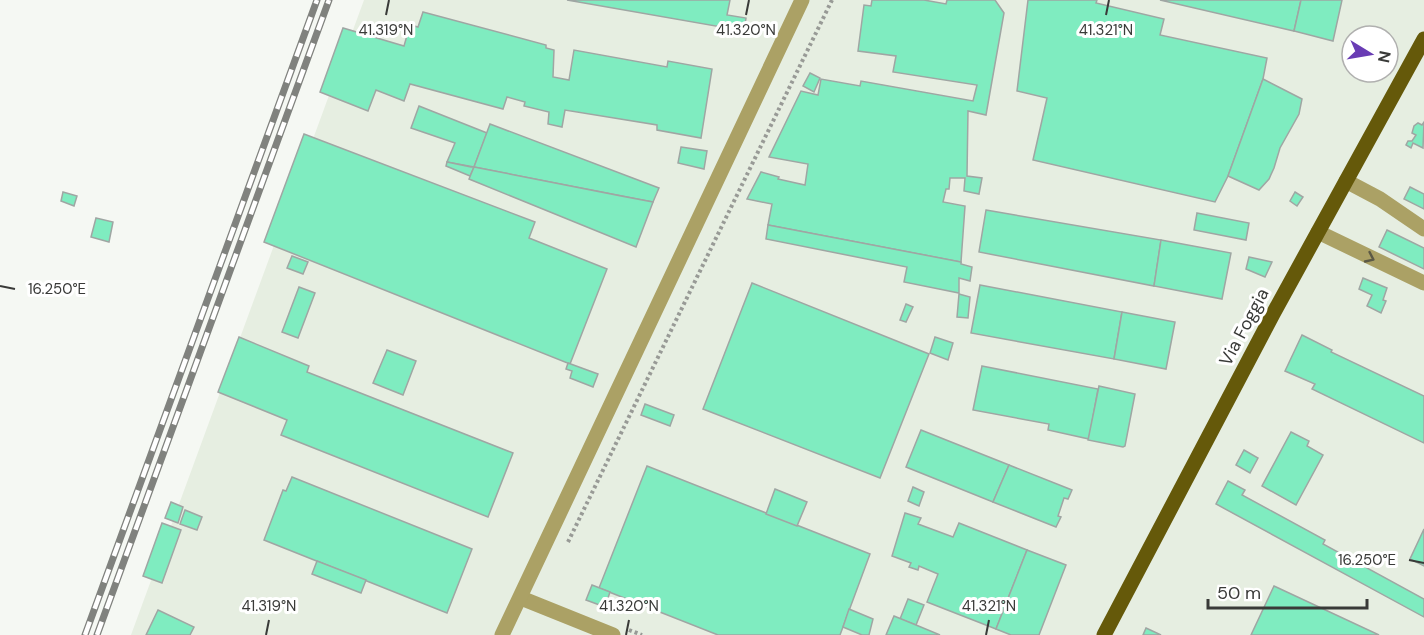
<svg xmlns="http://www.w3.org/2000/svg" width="1424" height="635" font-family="'DM Sans',sans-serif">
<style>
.built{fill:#e6eee1;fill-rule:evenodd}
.building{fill:#7fecc0;stroke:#9fa6a3;stroke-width:1.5}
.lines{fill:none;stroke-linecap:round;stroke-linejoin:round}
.path{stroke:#989a96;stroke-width:4;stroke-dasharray:3 3;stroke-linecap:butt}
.minor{stroke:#aba165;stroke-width:15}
.major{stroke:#65590a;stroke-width:15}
.rail-casing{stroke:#80827e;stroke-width:7}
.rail{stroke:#fff;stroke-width:4.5;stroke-dasharray:14;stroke-linecap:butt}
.oneway{stroke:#5b5946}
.ticks{fill:none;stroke:#393a38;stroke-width:2}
.labels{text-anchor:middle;stroke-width:6;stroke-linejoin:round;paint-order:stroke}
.street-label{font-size:18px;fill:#393a38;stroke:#fff}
.ticks-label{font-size:15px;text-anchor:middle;fill:#393a38;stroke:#fff;stroke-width:6;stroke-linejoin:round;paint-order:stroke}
</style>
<rect width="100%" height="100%" fill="#f5f8f3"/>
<!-- built -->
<path class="built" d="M 364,0 L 1424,0 L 1424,635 L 131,635 ZM 1352,36 L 1388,36 L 1388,72 L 1352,72 Z"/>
<!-- building -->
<g class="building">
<polygon points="567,0 730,0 727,15 746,18 744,31"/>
<polygon points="872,0 924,0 946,4 947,0 995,0 1004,13 986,115 968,111 967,176 982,178 979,194 964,191 965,178 950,178 949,189 946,189 943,202 965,206 961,262 768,225 772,204 747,199 761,172 779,177 778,179 805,185 808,164 769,157 801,91 818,95 821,79 860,86 861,81 973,101 977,85 893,72 896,56 858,51 864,5 871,6"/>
<polygon points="1028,0 1097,0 1096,3 1164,19 1160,35 1267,58 1263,79 1228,176 1215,202 1033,160 1047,98 1017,91"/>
<polygon points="1160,0 1301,0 1294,31"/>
<polygon points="1301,0 1342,0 1333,41 1294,31"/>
<polygon points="423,12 546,45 546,48 554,50 553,77 569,80 574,50 667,67 668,61 712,69 701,138 657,130 657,125 565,110 562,127 548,124 549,112 524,106 525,102 507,97 503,109 410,84 404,101 376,90 368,111 320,92 343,28 404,46 410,25 418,27"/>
<polygon points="810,73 820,78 814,92 803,86"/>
<polygon points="1263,79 1302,99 1299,114 1280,148 1274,168 1269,179 1259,190 1228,176"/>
<polygon points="419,106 487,133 474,167 447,162 455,143 411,128"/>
<polygon points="1424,122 1423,148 1413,143 1411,148 1406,145 1408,141 1412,141 1416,135 1412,133 1414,126 1418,123 1422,125"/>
<polygon points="490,124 659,188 653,202 474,167"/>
<polygon points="304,134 535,222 529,238 607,269 570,364 264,242"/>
<polygon points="681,147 707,151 704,169 678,163"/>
<polygon points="447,162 471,167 474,167 470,176 446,166"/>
<polygon points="474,167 621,196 653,202 636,247 469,179"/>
<polygon points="1410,187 1424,194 1424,209 1404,199"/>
<polygon points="63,192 77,196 74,206 61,201"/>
<polygon points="1295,192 1303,197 1297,206 1290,201"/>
<polygon points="986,210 1161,240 1154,286 979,252"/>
<polygon points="1197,213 1249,223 1246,240 1194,230"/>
<polygon points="96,218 113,222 109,242 91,237"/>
<polygon points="768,225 961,262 961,264 972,267 970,281 959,278 959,293 904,282 907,267 766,239"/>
<polygon points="1387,230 1424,248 1424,269 1379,247"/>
<polygon points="1161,240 1231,253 1222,299 1154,286"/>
<polygon points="292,256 308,262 303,274 287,268"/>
<polygon points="1249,257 1272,262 1265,277 1246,269"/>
<polygon points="1363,278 1387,288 1383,300 1386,301 1381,313 1367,306 1372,295 1359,289"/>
<polygon points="752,283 929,354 880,478 703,409"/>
<polygon points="980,285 1122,312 1114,359 971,333"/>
<polygon points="299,287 315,293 298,338 282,332"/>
<polygon points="959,294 970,297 968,318 957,317"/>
<polygon points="906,304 913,307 906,322 900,320"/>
<polygon points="1122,312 1175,322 1166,369 1114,359"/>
<polygon points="1302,335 1332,350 1331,352 1424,396 1424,443 1312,389 1315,384 1285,371"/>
<polygon points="239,337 309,366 307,372 513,453 488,517 281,435 287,420 218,392"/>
<polygon points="935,337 953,343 948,360 930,353"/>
<polygon points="387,350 416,361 403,395 373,383"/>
<polygon points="568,363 598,374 593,387 570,378 572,371 566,369"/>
<polygon points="982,366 1098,389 1089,439 1048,430 1049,424 973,410"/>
<polygon points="1099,386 1135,394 1125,446 1123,447 1088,440"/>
<polygon points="645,404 674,415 670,426 641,415"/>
<polygon points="921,430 1009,465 993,502 906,467"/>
<polygon points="1291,432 1309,441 1307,446 1323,455 1296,505 1262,486"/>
<polygon points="1244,450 1258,458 1250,473 1236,465"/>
<polygon points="1009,465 1072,490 1068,499 1064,498 1058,516 1061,517 1056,527 993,502"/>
<polygon points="647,466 870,554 840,635 718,635 599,588"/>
<polygon points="292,477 472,549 447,613 264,540 283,490 286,491"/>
<polygon points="1228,481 1245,490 1242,495 1325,540 1323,544 1424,599 1424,617 1216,504"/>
<polygon points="913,487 924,492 919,506 908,501"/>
<polygon points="775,489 807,502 797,526 766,514"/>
<polygon points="171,502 183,507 178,523 165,518"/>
<polygon points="185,510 202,517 197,530 180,524"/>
<polygon points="905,513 921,518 918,524 953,537 959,523 1027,550 996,629 927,602 938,574 919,566 918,570 909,567 911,563 892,556"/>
<polygon points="162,523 181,530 162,583 143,576"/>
<polygon points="1424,529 1424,566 1410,559"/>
<polygon points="1027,550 1066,565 1039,635 1011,635 996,629"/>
<polygon points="317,561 366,580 361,593 312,574"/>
<polygon points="592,585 610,592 605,607 586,600"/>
<polygon points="1274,586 1379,635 1251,635"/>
<polygon points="908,599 924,605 916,625 900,619"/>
<polygon points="849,609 873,619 869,635 862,635 843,627"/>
<polygon points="158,610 194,627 190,635 146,635"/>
<polygon points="894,616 916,625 940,635 886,635"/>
<polygon points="1146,628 1161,635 1143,635"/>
</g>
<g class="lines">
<!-- path -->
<g class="path">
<polyline points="568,542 832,0"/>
<polyline points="629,630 642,635"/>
</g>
<!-- minor -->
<g class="minor">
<polyline points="1346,181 1380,199 1424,229"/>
<polyline points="1318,232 1424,283"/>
<polyline points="521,598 613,635"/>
<polyline points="502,635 802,0"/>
</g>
<!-- major -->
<polyline class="major" points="1104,635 1273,314 1424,39"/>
<defs>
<g id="rail">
<polyline points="85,635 317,0"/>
<polyline points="97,635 329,0"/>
</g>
</defs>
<!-- rail casing -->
<use href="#rail" class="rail-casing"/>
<!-- rail -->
<use href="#rail" class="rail"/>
</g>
<!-- one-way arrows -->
<defs><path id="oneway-chevron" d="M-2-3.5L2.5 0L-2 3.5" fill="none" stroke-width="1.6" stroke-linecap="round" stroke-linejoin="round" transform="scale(1.5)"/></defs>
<use class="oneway" href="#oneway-chevron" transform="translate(1370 258) rotate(25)"/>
<!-- ticks -->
<path class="ticks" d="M 386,15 L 389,0M 746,15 L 749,0M 1106,15 L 1109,0M 0,286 L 15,289M 1409,560 L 1424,563M 266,635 L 269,620M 626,635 L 629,620M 986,635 L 989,620"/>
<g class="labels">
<!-- street labels -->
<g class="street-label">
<text transform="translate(1244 327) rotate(-62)" y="6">Via Foggia</text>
</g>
</g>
<g class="ticks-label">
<text x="386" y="35">41.319°N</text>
<text x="746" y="35">41.320°N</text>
<text x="1106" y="35">41.321°N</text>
<text x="57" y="294">16.250°E</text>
<text x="1367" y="565">16.250°E</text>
<text x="269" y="611">41.319°N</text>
<text x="629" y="611">41.320°N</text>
<text x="989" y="611">41.321°N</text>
</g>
<!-- north arrow -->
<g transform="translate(1370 54) rotate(101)"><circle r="28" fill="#ffffff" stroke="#b0b0af" stroke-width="1.5"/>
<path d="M0-4.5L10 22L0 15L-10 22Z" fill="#693cb4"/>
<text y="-9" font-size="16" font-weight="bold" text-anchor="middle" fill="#393a38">N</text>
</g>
<!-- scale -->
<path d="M1208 599v9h159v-9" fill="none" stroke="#393a38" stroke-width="3"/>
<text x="1217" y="599" font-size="18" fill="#393a38" stroke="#ffffff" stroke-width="4.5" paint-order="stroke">50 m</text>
</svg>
